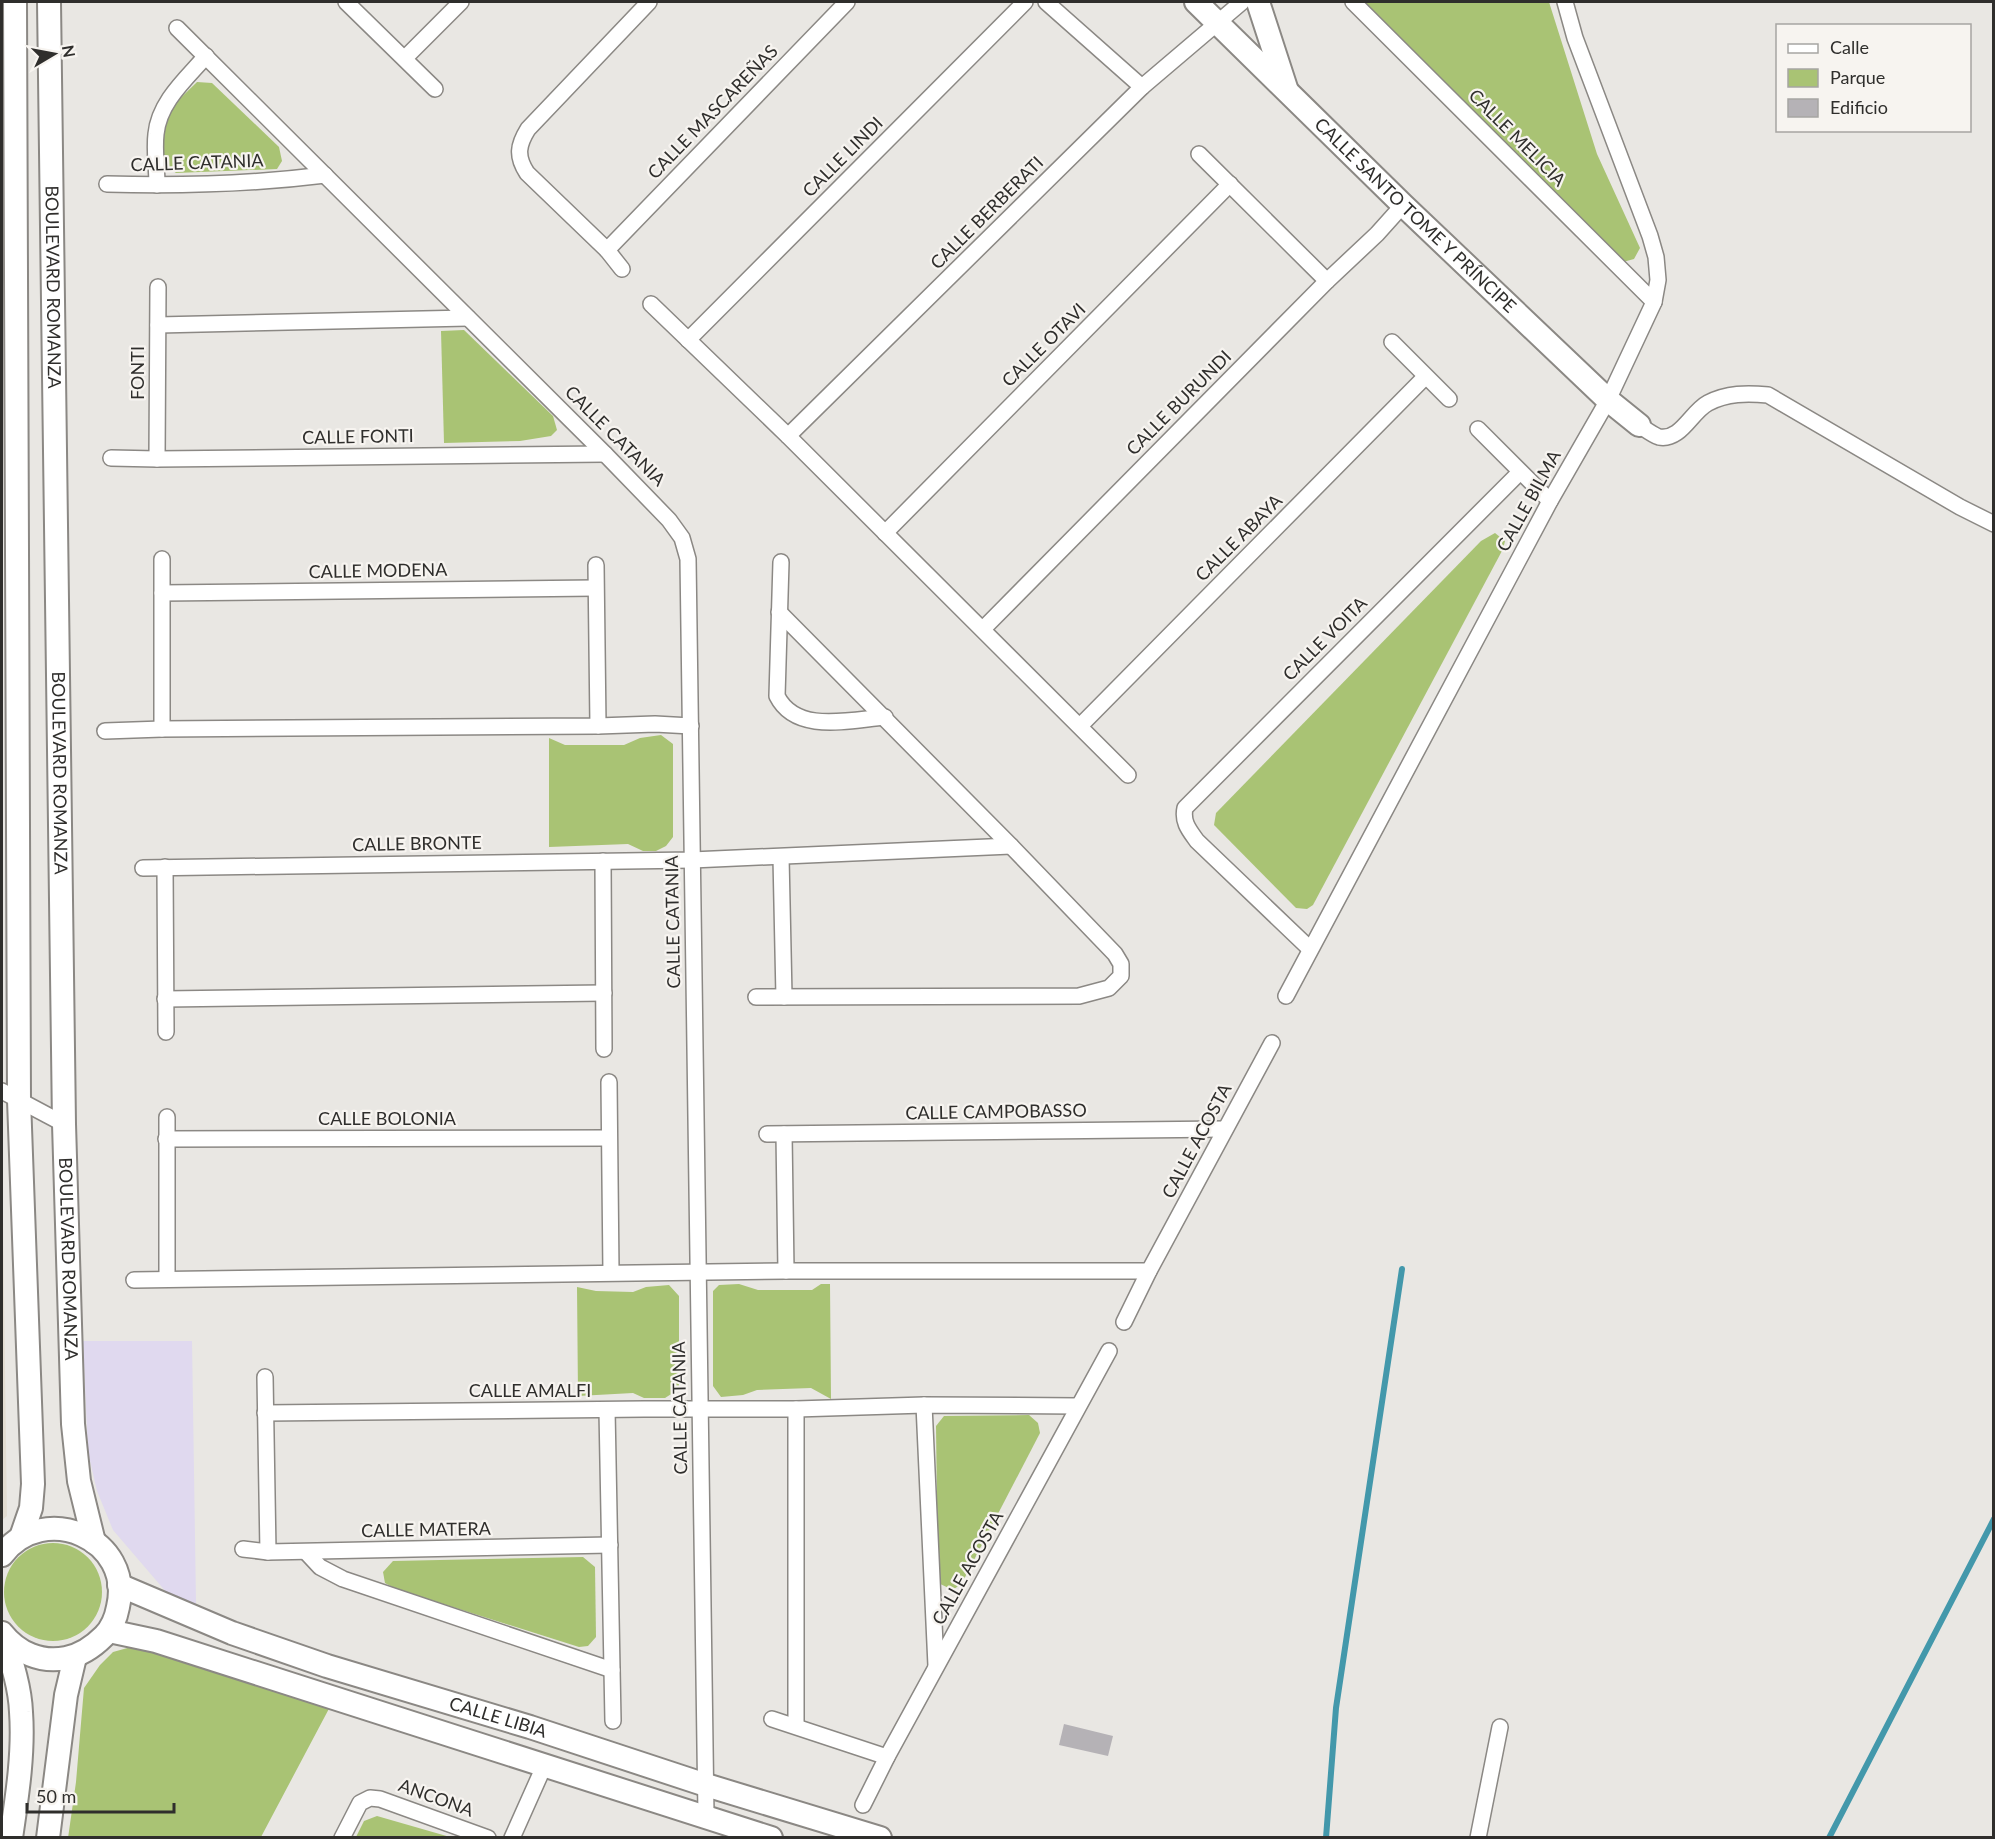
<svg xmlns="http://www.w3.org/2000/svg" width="1995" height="1839" font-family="Lato,sans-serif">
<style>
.commercial{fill:#e0d9ef}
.built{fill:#e2dcd1}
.green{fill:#a9c374}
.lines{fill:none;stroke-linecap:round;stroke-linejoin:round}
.stream{stroke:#4398ab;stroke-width:6}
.building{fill:#b5b2b6}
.street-casing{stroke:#8b8884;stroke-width:18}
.secondary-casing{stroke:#8b8884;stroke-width:26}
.street{stroke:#fff;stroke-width:15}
.secondary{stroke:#fff;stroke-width:22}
.labels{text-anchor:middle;stroke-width:4.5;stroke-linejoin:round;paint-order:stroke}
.street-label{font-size:18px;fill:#2f2e2c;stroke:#f7f4f0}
</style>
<rect width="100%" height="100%" fill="#e9e7e3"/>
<!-- commercial -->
<polygon class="commercial" points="83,1341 192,1341 196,1604 167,1593 113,1530 97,1491 88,1452"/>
<!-- built -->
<polygon class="built" points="2,1147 7,1516 2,1520"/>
<!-- green -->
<g class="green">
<polygon points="1362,2 1549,2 1597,154 1640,248 1634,259 1623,262"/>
<polygon points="197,82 212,83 279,147 282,161 277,169 176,173 164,164 163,115"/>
<polygon points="464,330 553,416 557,430 551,436 520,441 444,443 441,331"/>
<polygon points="1495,533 1505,541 1503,549 1313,905 1307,909 1296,908 1214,825 1216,813 1481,541"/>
<polygon points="661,735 673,744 673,837 666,846 656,851 643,851 628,844 549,847 549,738 565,745 624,745 640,738"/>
<polygon points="739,1284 758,1290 812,1290 821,1284 830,1284 831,1399 811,1388 757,1390 743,1395 721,1397 713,1386 713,1291 719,1285"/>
<polygon points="669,1285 679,1296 679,1389 665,1398 644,1398 633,1393 578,1396 577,1287 596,1291 633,1292 646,1287"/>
<polygon points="1029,1415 1038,1423 1040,1433 962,1583 953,1590 938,1583 936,1426 944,1416"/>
<circle cx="53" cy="1592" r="49"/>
<polygon points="583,1557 595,1567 596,1637 588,1646 579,1647 396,1589 385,1583 383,1572 393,1561"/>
<polygon points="131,1647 148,1647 332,1703 261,1837 68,1838 76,1782 84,1688 100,1665 113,1652"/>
<polygon points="377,1816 450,1837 356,1837 364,1821"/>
</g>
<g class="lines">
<!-- stream -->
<g class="stream">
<polyline points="1326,1838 1336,1708 1402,1269"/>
<polyline points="1829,1838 1994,1519"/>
</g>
</g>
<!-- building -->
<polygon class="building" points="1064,1724 1113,1736 1108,1756 1059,1745"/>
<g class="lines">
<defs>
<g id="street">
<polyline points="346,2 435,89"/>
<polyline points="1046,2 1142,87"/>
<polyline points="1353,2 1654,302"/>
<polyline points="177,28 605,454 669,520 682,538 688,559 706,1815"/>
<polyline points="405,58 461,2"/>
<polyline points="1199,154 1327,281"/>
<path d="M 107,184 C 180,186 253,184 325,175"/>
<path d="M 157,185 C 157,169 154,150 156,134 C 159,102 186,79 206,56"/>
<polyline points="607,250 847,2"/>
<path d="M 622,269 L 607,250 L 527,173 C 516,156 518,145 528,129 L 649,2"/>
<polyline points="651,304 788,436 1128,775"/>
<polyline points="158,325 468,318"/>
<polyline points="688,340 1025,2"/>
<polyline points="1392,342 1449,399"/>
<path d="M 1639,425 C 1645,429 1653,435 1659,437 C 1681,441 1691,412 1708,403 C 1727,393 1747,393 1768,395 L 1960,507 L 1994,524"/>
<polyline points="1478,429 1550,501"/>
<polyline points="788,436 1142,87 1242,2"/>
<polyline points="111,458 157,459 605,454"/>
<polyline points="157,459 158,287"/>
<polyline points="885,533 1230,184"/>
<polyline points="162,559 162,729"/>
<path d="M 781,562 L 777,696 C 796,734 849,720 885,717"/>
<polyline points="596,565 598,726"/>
<polyline points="162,593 595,588"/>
<polyline points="983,629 1327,281 1377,234 1403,205"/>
<polyline points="1080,726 1425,377"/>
<polyline points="105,731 162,729 598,726 655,724 691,726"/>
<polyline points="781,857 784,997"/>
<polyline points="603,861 604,1049"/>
<polyline points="165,867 166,1032"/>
<polyline points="143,868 692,860 1011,846"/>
<path d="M 1310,949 L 1197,841 C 1189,830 1182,822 1185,808 L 1520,472"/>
<polyline points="1286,996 1550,501 1608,400 1654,302 1658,280 1656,257 1650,236 1575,38 1565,2"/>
<polyline points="756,997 1079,996 1109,988 1121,976 1121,964 1115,954 1011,846 779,612"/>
<polyline points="165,999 604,993"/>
<polyline points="609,1082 611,1272"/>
<polyline points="2,1091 64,1124"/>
<polyline points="767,1134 1225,1129"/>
<polyline points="784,1134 786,1271"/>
<polyline points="166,1139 608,1138"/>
<polyline points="167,1279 167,1117"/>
<polyline points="134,1280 786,1271 1149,1271"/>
<polyline points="1124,1322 1149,1271 1272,1043"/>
<polyline points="265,1377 268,1552"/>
<polyline points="924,1405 936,1666"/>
<polyline points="796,1409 796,1726"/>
<polyline points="607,1410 613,1721"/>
<polyline points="265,1413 644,1409 796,1409 924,1405 1078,1406"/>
<polyline points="243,1549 268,1552 610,1545"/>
<polyline points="306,1552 320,1567 343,1579 612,1670"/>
<polyline points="772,1719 887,1757"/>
<polyline points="863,1805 887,1757 1109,1351"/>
<polyline points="342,1838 360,1803 370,1798 380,1799 488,1838"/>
<polyline points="512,1838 545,1764"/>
<polyline points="1478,1838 1500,1727"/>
</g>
<g id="secondary">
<polyline points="15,2 19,1100 33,1484 31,1508 21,1537"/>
<path id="s1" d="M 49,2 L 64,1124 L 73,1424 L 79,1481 L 94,1542"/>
<path id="s2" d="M 1196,2 L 1403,205 L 1608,400 L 1639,425"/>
<polyline points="1258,2 1286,88"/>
<path d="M 2,1555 C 44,1500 134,1539 118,1607 C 116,1618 112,1628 104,1636 C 93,1647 82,1655 66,1658 C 41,1663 18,1653 2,1633"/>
<path id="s3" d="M 119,1585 L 232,1633 L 327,1666 L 530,1727 L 706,1785 L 880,1838"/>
<polyline points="109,1631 156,1641 771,1838"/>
<path d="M 3,1635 C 11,1660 20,1686 21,1712 C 24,1753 17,1797 11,1838"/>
<polyline points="48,1838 66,1695 75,1657"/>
</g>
</defs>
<!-- street casing -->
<use href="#street" class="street-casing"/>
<!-- secondary casing -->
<use href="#secondary" class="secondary-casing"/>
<!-- street -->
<use href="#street" class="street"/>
<!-- secondary -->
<use href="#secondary" class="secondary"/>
</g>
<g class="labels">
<!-- street labels -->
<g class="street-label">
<text transform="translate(713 112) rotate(-46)" y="6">CALLE MASCAREÑAS</text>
<text transform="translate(1517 138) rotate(45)" y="6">CALLE MELICIA</text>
<text transform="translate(843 157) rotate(-45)" y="6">CALLE LINDI</text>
<text transform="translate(197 163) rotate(-2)" y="6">CALLE CATANIA</text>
<text transform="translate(987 213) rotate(-45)" y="6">CALLE BERBERATI</text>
<text dy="6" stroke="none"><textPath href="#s2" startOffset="306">CALLE SANTO TOME Y PRÍNCIPE</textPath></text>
<text dy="6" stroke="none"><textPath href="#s1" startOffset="285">BOULEVARD ROMANZA</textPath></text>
<text transform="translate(1044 345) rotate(-45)" y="6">CALLE OTAVI</text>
<text transform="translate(138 373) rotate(-90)" y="6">FONTI</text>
<text transform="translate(1179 403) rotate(-45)" y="6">CALLE BURUNDI</text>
<text transform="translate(615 436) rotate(45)" y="6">CALLE CATANIA</text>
<text transform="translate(358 437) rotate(-1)" y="6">CALLE FONTI</text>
<text transform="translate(1529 501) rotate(-61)" y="6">CALLE BILMA</text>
<text transform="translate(1239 538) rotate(-45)" y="6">CALLE ABAYA</text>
<text transform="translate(378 571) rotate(-1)" y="6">CALLE MODENA</text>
<text transform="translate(1325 639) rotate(-45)" y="6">CALLE VOITA</text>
<text dy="6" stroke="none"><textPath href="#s1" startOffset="771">BOULEVARD ROMANZA</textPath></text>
<text transform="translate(417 844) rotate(-1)" y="6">CALLE BRONTE</text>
<text transform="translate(673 922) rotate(-91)" y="6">CALLE CATANIA</text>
<text transform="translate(996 1112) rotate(-1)" y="6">CALLE CAMPOBASSO</text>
<text x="387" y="1125">CALLE BOLONIA</text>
<text transform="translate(1197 1141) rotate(-62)" y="6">CALLE ACOSTA</text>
<text dy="6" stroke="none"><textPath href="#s1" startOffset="1257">BOULEVARD ROMANZA</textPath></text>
<text x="530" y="1397">CALLE AMALFI</text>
<text transform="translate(680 1408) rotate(-91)" y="6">CALLE CATANIA</text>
<text transform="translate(426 1530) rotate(-1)" y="6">CALLE MATERA</text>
<text transform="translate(968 1568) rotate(-61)" y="6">CALLE ACOSTA</text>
<text dy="6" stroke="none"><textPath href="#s3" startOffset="402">CALLE LIBIA</textPath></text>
<text transform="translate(436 1798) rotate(20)" y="6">ANCONA</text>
</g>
</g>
<!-- border -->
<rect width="1995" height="1839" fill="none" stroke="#2f2e2c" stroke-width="6"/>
<!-- legend -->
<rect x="1776" y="24" width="195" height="108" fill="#f7f4f0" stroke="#a7a5a2" stroke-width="1.5"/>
<rect x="1788" y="44" width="30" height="9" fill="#ffffff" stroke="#a7a5a2" stroke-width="1.5"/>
<text x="1830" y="54" font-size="18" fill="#2f2e2c">Calle</text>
<rect x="1788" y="69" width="30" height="18" fill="#a9c374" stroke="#a7a5a2" stroke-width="1.5"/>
<text x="1830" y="84" font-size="18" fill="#2f2e2c">Parque</text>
<rect x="1788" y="99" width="30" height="18" fill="#b5b2b6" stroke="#a7a5a2" stroke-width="1.5"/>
<text x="1830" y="114" font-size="18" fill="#2f2e2c">Edificio</text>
<!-- north arrow -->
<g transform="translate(54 54) rotate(80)" stroke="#f7f4f0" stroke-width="4.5" paint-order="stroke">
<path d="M0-4.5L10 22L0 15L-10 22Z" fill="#2f2e2c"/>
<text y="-9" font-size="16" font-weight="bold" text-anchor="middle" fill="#2f2e2c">N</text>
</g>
<!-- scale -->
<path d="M27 1803v9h147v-9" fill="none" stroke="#2f2e2c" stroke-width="3"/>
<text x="36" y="1803" font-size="18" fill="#2f2e2c" stroke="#f7f4f0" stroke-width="4.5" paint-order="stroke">50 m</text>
</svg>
